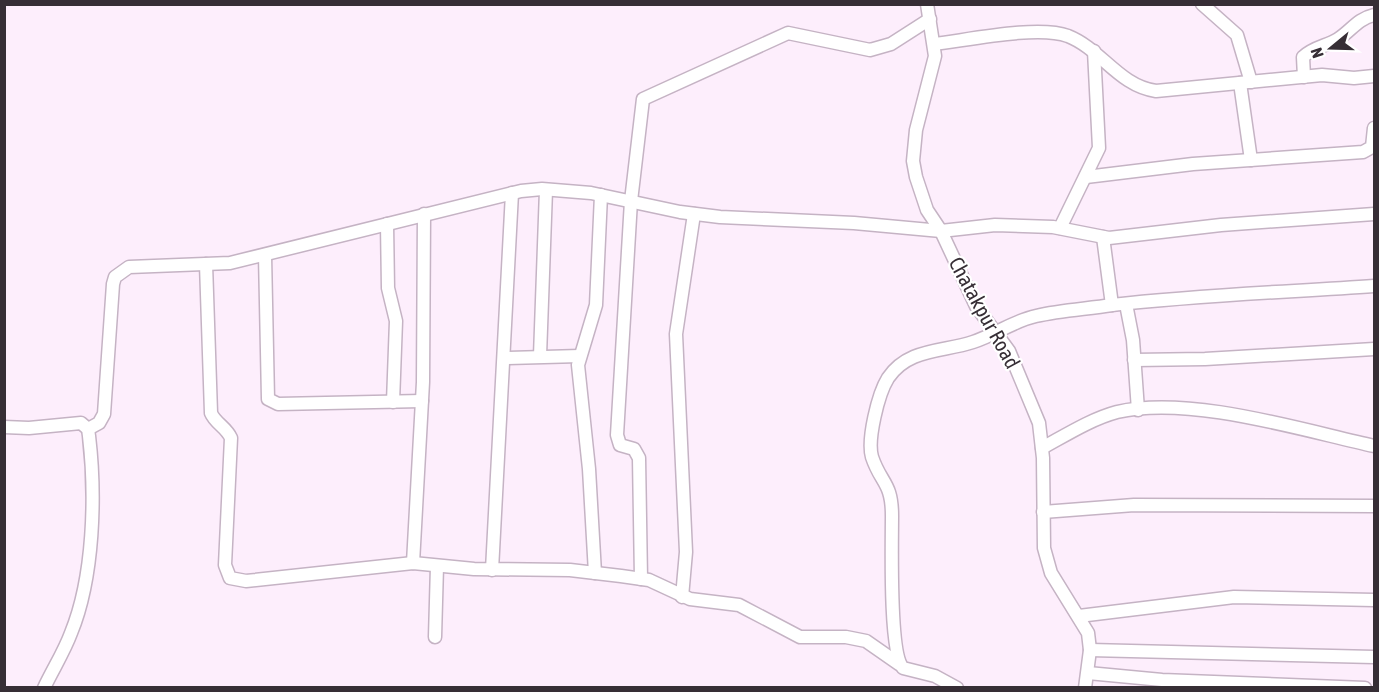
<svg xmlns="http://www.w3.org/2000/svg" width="1379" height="692" font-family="'Asap Condensed',sans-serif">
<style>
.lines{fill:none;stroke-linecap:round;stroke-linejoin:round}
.street-casing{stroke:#c5b3c4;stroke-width:15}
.street{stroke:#fff;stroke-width:12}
.labels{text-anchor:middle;stroke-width:4.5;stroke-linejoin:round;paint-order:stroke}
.street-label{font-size:21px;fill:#362e35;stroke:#fff}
</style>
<rect width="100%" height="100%" fill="#fdeefc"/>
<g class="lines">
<defs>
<g id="street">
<polyline points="927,4 935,56 916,130 913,161 916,177 927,210 941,231 976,306 1009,351 1039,423 1043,458 1044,548 1051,573 1088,633 1090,650 1085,688"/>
<polyline points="1202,4 1237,35 1251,82"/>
<path d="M 935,44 C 968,40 1038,25 1068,36 C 1101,49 1119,86 1156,91 L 1322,75 L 1354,78 L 1374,76"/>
<path d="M 1304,77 L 1303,57 C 1313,47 1327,46 1338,39 C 1352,30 1357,19 1374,15"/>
<polyline points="1240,83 1251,160"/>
<polyline points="1086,177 1193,164 1363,152 1372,147 1374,128"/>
<polyline points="387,224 388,288 396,321 393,402"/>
<polyline points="1060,228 1099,148 1094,51"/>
<polyline points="1103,237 1112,305"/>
<polyline points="265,255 268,399 278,404 422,401"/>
<path d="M 206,264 L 211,413 C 215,423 226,427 231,438 L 225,565 L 230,578 L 246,581 L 413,563 L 474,569 L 570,570 L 621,576 L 649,580 L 690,599 L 739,605 L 800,637 L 846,637 L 866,641 L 899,664"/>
<polyline points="1126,304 1133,340 1138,410"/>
<polyline points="540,356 546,190"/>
<polyline points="505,358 580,356"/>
<polyline points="1134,360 1205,359 1374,349"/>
<path d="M 4,427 L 29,428 L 81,423 L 88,429 L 89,436 C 96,495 94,577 71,633 C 64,652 53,669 44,688"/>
<polyline points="88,429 99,423 104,414 113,284 115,277 129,267 230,263 521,191 542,189 591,193 680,212 720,217 854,223 941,231 995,225 1053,227 1109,238 1221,225 1374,214"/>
<path d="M 1042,448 C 1066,435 1091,419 1117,412 C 1190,395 1301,430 1374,446"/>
<polyline points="1043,512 1134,505 1374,506"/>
<polyline points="413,563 423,382 424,214"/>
<polyline points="492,570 512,193"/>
<polyline points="595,573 589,469 578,365 596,305 601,195"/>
<polyline points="641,579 639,458 634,449 620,445 617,435 631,201 643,99 788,33 870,50 891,44 930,19"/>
<polyline points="682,597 686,552 676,334 694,214"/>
<polyline points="1079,616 1234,597 1374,600"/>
<polyline points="435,637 437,566"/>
<polyline points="1090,650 1374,657"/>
<polyline points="1088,673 1162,680 1365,688"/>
<path d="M 957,688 L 935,676 L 903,668 C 889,653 892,541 892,516 C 892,482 881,484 872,457 C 867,440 878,394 888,378 C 908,348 943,352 973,342 C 995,335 1013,321 1036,316 C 1061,310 1087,309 1112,305 C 1199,295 1287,292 1374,286"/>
</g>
</defs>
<!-- street casing -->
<use href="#street" class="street-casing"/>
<!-- street -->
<use href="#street" class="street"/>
</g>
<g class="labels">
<!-- street labels -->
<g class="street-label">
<text transform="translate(984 313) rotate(61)" y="7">Chatakpur Road</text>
</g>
</g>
<!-- border -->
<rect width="1379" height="692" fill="none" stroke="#362e35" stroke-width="12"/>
<!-- north arrow -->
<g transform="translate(1331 48) rotate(251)" stroke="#ffffff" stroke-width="4.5" paint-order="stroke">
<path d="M0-4.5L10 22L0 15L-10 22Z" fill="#362e35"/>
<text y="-9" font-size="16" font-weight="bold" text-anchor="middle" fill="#362e35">N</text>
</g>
</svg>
